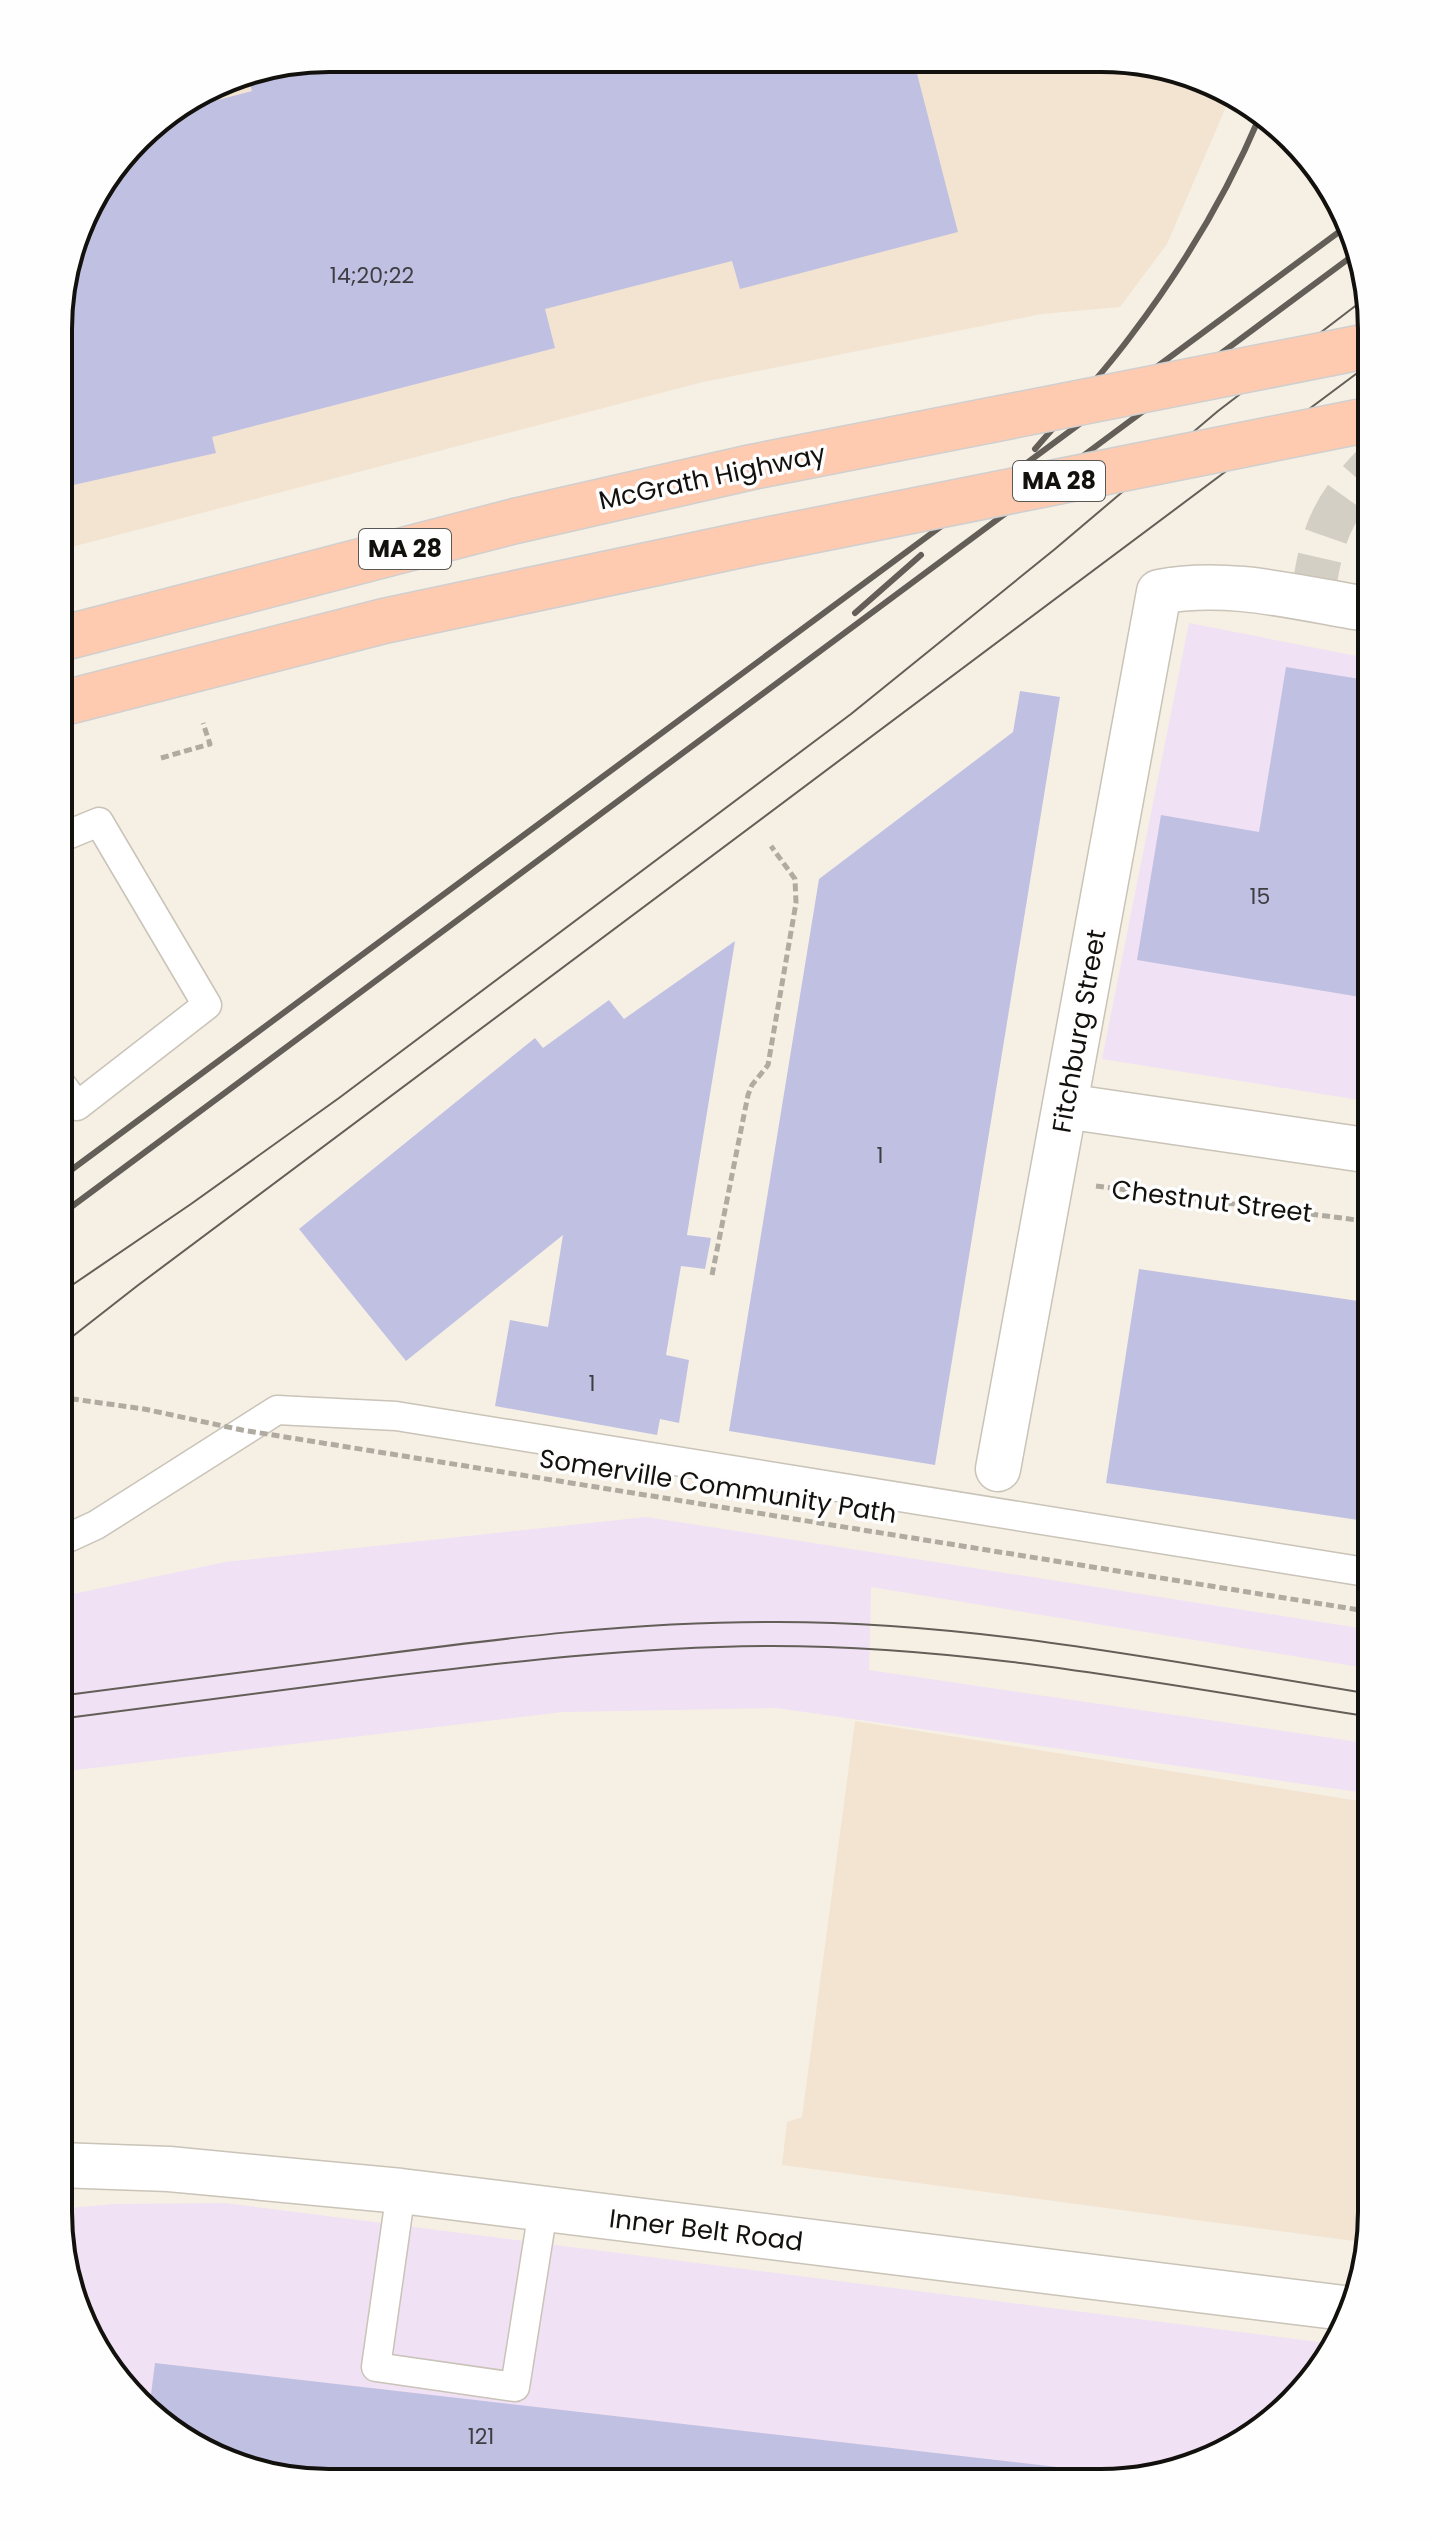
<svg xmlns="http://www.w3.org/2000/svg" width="1430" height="2541" font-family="Poppins,sans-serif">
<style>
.commercial{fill:#f3e4d2}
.industrial{fill:#f0e1f4}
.building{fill:#c0c1e2}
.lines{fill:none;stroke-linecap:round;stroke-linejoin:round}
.minor-tunnel{stroke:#d4cfc4;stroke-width:44;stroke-dasharray:44 22;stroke-linecap:butt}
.service-casing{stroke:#c9c3b8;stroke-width:31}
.minor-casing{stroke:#c9c3b8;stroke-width:47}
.trunk-casing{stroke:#d0cfcf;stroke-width:47}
.path{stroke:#b0aba1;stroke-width:5;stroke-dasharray:8 4;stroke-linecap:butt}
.service{stroke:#fff;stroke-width:28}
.minor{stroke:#fff;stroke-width:44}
.trunk{stroke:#ffcbb0;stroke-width:44}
.tram{stroke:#635f58;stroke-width:2}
.rail{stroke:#635f58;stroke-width:6}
.trunk-bridge-casing{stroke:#d0cfcf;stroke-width:47;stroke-linecap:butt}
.path-bridge{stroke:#b0aba1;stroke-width:5;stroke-dasharray:8 4;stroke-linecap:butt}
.trunk-bridge{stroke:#ffcbb0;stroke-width:44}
.labels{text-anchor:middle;stroke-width:7;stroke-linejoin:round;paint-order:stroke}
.number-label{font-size:22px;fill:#3e3d42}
.shield{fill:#fefefe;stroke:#5a5855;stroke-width:2}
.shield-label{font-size:24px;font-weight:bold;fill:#13110d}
.street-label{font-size:26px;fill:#13110d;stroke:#fefefe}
.rim{fill:none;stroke:#13110d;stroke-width:4}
</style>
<rect width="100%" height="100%" fill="#f6f0e4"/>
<!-- commercial -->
<g class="commercial">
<polygon points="329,58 1153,63 1229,100 1167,244 1120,307 1042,314 703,382 60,550 60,294 86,209 150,126 226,78"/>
<polygon points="855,1721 1372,1803 1371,2230 1369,2243 782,2165 787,2122 802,2117"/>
</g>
<!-- industrial -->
<g class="industrial">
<polygon points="1189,623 1372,659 1372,1102 1102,1059"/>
<polygon points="646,1517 1372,1630 1372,1669 871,1587 869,1670 1372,1744 1372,1794 777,1708 563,1712 59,1772 59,1597 225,1562"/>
<polygon points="225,2203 1334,2344 1316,2377 1266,2427 1188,2468 1101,2483 293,2481 210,2455 151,2416 73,2299 58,2209 114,2204"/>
</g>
<!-- building -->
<g class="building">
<polygon points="329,58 914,62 958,232 740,289 732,261 545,309 555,348 212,437 216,453 60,488 60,294 86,209 150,126 172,112 252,91 247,74"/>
<polygon points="1286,667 1372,681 1372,999 1137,960 1161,815 1259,832"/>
<polygon points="1020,691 1060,697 935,1465 729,1431 819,879 1013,732"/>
<polygon points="735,941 687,1235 711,1238 705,1269 681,1266 666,1355 689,1360 679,1423 660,1419 657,1435 495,1406 510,1320 548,1327 563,1235 406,1361 299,1229 535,1038 543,1048 609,1000 624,1019"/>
<polygon points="1139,1269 1372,1303 1372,1522 1106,1483"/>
<polygon points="155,2363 1136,2476 1136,2477 1101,2483 293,2481 210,2455 151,2416 146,2409 149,2410"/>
</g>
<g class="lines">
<!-- minor-tunnel -->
<path class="minor-tunnel" d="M 1312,601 C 1321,540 1328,512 1372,467"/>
<defs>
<g id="service">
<polyline points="59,1081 77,1106 207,1005 99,822 60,838"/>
<polyline points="59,1542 96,1525 277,1410 396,1416 1372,1573"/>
<polyline points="401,2191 376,2367 515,2387 543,2210"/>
</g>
<g id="minor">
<polyline points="1065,1106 1372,1151"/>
<path d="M 998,1469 L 1159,592 C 1229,578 1302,599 1372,610"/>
<polyline points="58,2165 169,2169 401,2191 1352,2309"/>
</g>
<g id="trunk">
<polyline points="1332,353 1372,345"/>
<polyline points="60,639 515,521 752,467"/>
<polyline points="60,704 384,621 746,544"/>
</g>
</defs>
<!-- service casing -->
<use href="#service" class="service-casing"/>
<!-- minor casing -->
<use href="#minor" class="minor-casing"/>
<!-- trunk casing -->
<use href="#trunk" class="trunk-casing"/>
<!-- path -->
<g class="path">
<polyline points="161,758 210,744 203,723"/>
<polyline points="1096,1186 1372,1222"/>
<polyline points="712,1275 748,1095 752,1085 768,1065 796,903 795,879 771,846"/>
</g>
<!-- service -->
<use href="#service" class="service"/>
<!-- minor -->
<use href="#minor" class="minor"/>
<!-- trunk -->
<use href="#trunk" class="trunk"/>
<!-- tram -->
<g class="tram">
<polyline points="59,1294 191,1204 339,1098 851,714 1055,549 1218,411 1367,297"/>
<polyline points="59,1347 137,1286 1372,362"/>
<path d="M 59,1696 C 164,1682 270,1669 375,1655 C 505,1638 634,1622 765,1622 C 969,1620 1171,1662 1372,1694"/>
<path d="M 59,1719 C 162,1706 265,1693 368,1679 C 501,1663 632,1647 765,1646 C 969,1645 1171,1686 1372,1717"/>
</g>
<!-- rail -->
<g class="rail">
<path d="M 1035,449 C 1067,412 1101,376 1130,337 C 1181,270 1227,194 1260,116"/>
<polyline points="855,613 921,555"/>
<polyline points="59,1179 1347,226"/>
<polyline points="59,1216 1359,251"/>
</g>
<defs>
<g id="trunk-bridge">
<polyline points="752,467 1332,353"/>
<polyline points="746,544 1372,419"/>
</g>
</defs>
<!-- trunk-bridge casing -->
<use href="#trunk-bridge" class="trunk-bridge-casing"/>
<!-- path-bridge -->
<polyline class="path-bridge" points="59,1397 144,1409 242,1430 1372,1612"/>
<!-- trunk-bridge -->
<use href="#trunk-bridge" class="trunk-bridge"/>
</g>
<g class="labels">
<!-- number labels -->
<g class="number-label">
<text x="372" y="283">14;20;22</text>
<text x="1260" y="904">15</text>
<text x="880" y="1163">1</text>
<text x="592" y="1391">1</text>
<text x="481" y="2444">121</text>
</g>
<!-- shield labels -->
<g class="shield">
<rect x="1013" y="461" width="92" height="40" rx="6"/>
<rect x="359" y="529" width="92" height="40" rx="6"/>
</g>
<g class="shield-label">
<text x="1059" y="489">MA 28</text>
<text x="405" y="557">MA 28</text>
</g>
<!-- street labels -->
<g class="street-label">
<text transform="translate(712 477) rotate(-12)" y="9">McGrath Highway</text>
<text transform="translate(1079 1031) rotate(-80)" y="9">Fitchburg Street</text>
<text transform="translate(1212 1201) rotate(7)" y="9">Chestnut Street</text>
<text transform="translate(718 1486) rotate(9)" y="9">Somerville Community Path</text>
<text transform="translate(706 2230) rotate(7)" y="9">Inner Belt Road</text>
</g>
</g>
<!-- crop -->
<path d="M0 0H1430V2541H0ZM329 72H1101A257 257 0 0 1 1358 329V2212A257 257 0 0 1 1101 2469H329A257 257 0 0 1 72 2212V329A257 257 0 0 1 329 72Z" fill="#fefefe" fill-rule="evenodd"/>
<path class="rim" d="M329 72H1101A257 257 0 0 1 1358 329V2212A257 257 0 0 1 1101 2469H329A257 257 0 0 1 72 2212V329A257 257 0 0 1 329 72Z"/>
</svg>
